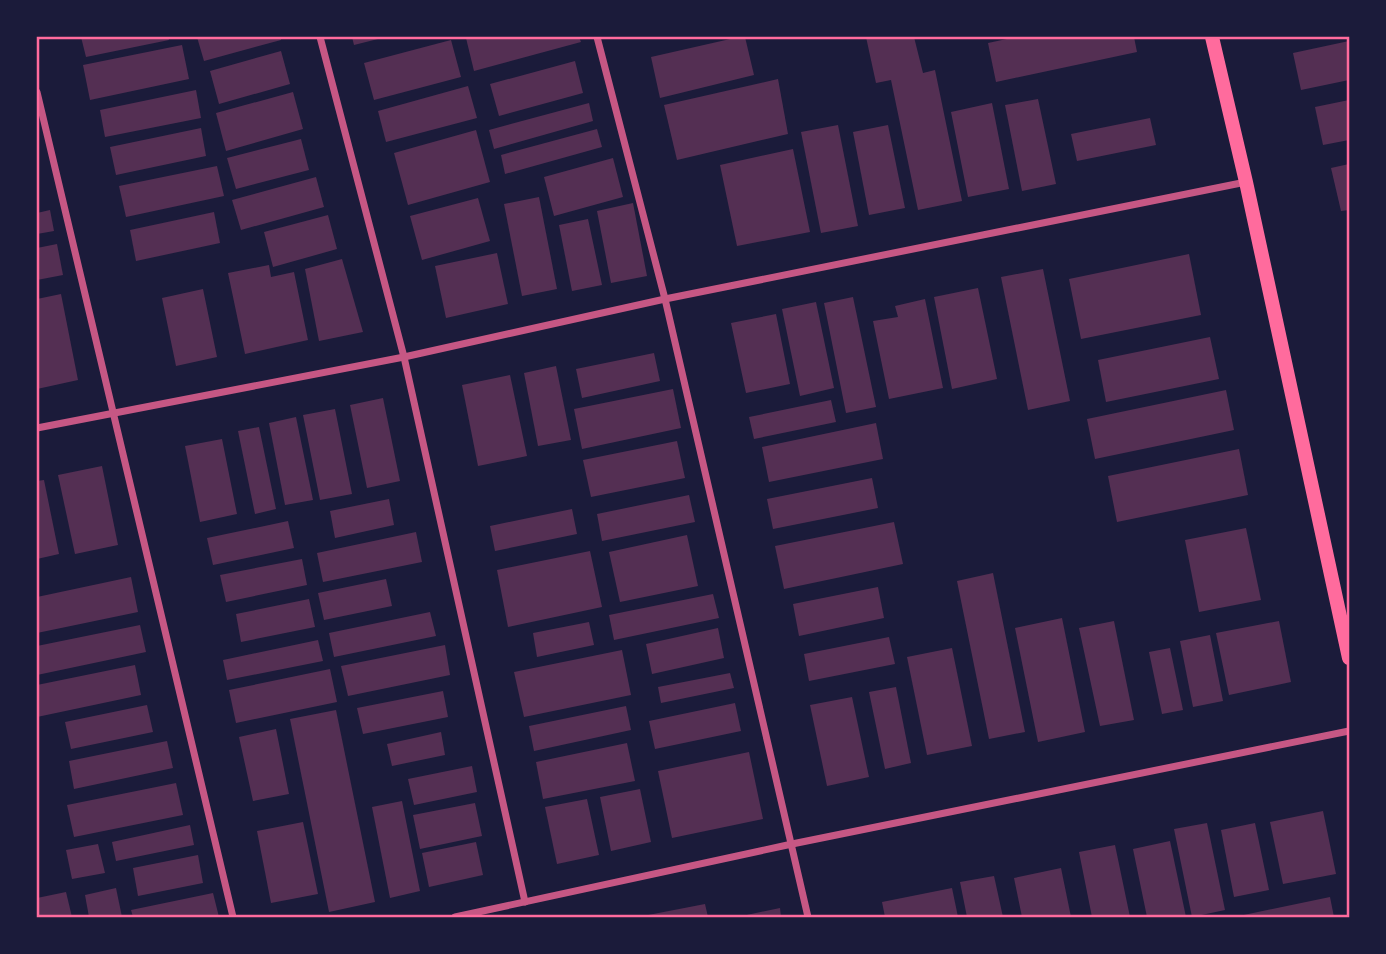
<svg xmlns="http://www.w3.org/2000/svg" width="1386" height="954" font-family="'Varela Round',sans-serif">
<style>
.building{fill:#542f53}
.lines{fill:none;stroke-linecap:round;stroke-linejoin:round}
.minor{stroke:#c65784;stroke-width:7}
.secondary{stroke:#ff6b9d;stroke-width:14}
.neatline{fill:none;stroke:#ff6b9d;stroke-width:2.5}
</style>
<rect width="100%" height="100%" fill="#1b1b3a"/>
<!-- building -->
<g class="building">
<polygon points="81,37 168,37 169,40 86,57"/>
<polygon points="197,37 281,37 281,40 204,61"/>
<polygon points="352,37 381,37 382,38 354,45"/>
<polygon points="579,37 581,42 474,71 466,38"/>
<polygon points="739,37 745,37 754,75 660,98 651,57"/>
<polygon points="866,37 914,37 923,73 935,70 962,201 918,210 891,80 876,83"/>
<polygon points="1016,37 1134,37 1137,52 996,82 988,43"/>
<polygon points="451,40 461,77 374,100 364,63"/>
<polygon points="1349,41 1349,80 1301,90 1293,53"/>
<polygon points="182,45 189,79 90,100 83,65"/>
<polygon points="281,51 290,84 219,104 210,71"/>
<polygon points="575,61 583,93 499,116 490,84"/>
<polygon points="778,79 788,134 677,160 664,105"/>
<polygon points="468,86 477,118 386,142 378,111"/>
<polygon points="196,90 201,118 105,137 100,110"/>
<polygon points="293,92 303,129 226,151 216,113"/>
<polygon points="1038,99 1056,184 1022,191 1005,105"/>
<polygon points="1349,100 1349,140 1323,145 1315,107"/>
<polygon points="589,103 593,121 494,149 489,130"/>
<polygon points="992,103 1009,189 968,197 951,112"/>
<polygon points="1150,118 1156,145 1077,161 1071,134"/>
<polygon points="838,125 858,226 821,233 801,132"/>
<polygon points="888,125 905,208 869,215 853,132"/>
<polygon points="201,128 206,156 116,175 110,147"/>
<polygon points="597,129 602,147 505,174 501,155"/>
<polygon points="476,130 490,182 408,205 394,153"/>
<polygon points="301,139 309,170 236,189 227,158"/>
<polygon points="793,149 810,232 737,246 720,165"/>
<polygon points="613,158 623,197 554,216 544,177"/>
<polygon points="1349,164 1349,210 1341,211 1331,168"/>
<polygon points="217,166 224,196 126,217 119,186"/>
<polygon points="316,177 324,207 241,230 232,200"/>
<polygon points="539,197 557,289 522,296 504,204"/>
<polygon points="478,198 490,241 422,260 410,216"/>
<polygon points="633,203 647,276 611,283 597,211"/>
<polygon points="50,210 54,231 37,234 37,213"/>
<polygon points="214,212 220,243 136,261 130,230"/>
<polygon points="328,215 337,249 273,267 264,232"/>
<polygon points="588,219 602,285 572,291 559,225"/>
<polygon points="57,244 63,275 37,280 37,248"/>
<polygon points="497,253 508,304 446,318 435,266"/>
<polygon points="1189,254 1201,315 1081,339 1069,279"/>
<polygon points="342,259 363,332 319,341 305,269"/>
<polygon points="269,265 271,277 294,272 308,340 245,354 228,273"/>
<polygon points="1043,269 1070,401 1028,410 1001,277"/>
<polygon points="978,288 997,379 952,389 934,297"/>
<polygon points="203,289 217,357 176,366 162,298"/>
<polygon points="61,294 78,380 37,389 37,299"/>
<polygon points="853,297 876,407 846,413 824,303"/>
<polygon points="925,299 943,388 889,399 873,321 898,317 895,306"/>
<polygon points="816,302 834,388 800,396 782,309"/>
<polygon points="776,314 790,384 746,393 731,323"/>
<polygon points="1210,337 1219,379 1106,402 1098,360"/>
<polygon points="654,353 660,381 582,398 576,369"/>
<polygon points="556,366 571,440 538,446 524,373"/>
<polygon points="510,375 527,456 478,466 462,385"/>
<polygon points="673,389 681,428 582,449 574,409"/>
<polygon points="1226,390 1234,430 1095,459 1087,419"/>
<polygon points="383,398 400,481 367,488 350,405"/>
<polygon points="831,400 836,422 754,439 749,417"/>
<polygon points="335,409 352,494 320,500 303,415"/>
<polygon points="296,417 313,500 285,505 269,423"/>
<polygon points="876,423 883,459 769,482 762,447"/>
<polygon points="259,427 276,509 255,514 238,431"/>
<polygon points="222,439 237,514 200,522 185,446"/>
<polygon points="677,441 685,478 591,497 583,460"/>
<polygon points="1239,449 1248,495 1117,522 1108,476"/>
<polygon points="102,466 118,545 75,554 58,475"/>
<polygon points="872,478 878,508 773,529 767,499"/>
<polygon points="44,480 59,554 37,559 37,481"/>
<polygon points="689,495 695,522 602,541 597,514"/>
<polygon points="389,499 394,525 335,538 330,511"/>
<polygon points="572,509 577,534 495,551 490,526"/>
<polygon points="288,521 294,548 213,565 207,538"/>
<polygon points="894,522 903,564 784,589 775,546"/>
<polygon points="1246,528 1261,600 1199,612 1185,540"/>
<polygon points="416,532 422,562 323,582 317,553"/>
<polygon points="687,535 698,586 620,602 609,552"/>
<polygon points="590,551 602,607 508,627 497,570"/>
<polygon points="302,559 307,585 226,602 220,575"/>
<polygon points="993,573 1025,732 989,739 957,581"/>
<polygon points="131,577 138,612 37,633 37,597"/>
<polygon points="386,579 392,606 324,620 318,593"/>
<polygon points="878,587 884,618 799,636 793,604"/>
<polygon points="713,594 719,618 614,640 609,615"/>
<polygon points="309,599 315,627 241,642 236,614"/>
<polygon points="430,612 436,636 334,657 329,633"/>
<polygon points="1062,618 1085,732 1038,742 1015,628"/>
<polygon points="1114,621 1134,720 1100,726 1079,628"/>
<polygon points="1279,621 1291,682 1229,695 1216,633"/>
<polygon points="589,622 594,645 537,657 533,633"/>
<polygon points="140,625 146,652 37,675 37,646"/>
<polygon points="718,628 724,658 652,674 646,644"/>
<polygon points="1210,635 1223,701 1193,707 1180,641"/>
<polygon points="889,637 895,664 809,681 804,654"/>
<polygon points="318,640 323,661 227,680 223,660"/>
<polygon points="445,645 450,675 348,696 341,666"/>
<polygon points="952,648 972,746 927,755 907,657"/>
<polygon points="1170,648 1183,710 1162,714 1149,652"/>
<polygon points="622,650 631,695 524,717 514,672"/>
<polygon points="135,665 141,695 37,717 37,685"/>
<polygon points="330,669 337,702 236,723 229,690"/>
<polygon points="730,673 734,688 661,703 658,687"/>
<polygon points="896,687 911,763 885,769 869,692"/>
<polygon points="443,691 448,717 363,734 357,708"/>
<polygon points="852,697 869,777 827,786 810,705"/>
<polygon points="735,703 741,731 655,749 649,721"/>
<polygon points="147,705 153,732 71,749 65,722"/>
<polygon points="626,706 631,730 534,751 529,726"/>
<polygon points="336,710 375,902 329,912 290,719"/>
<polygon points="276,729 289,794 253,801 239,737"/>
<polygon points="441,732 445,755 392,766 387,744"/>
<polygon points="167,741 173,768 74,789 69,761"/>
<polygon points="627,743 635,781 543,799 536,762"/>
<polygon points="749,752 763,819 672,838 658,771"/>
<polygon points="472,766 477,792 414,805 408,779"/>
<polygon points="176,783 183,815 74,837 67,805"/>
<polygon points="640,789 651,842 611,851 600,797"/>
<polygon points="587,799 599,855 557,864 545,807"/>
<polygon points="402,801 420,891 390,898 372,807"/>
<polygon points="475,803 482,836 420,849 413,815"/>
<polygon points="1323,811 1336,874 1283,884 1270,822"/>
<polygon points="303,822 318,894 271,903 257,831"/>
<polygon points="1207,823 1225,910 1192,917 1174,829"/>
<polygon points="1255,823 1269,890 1234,897 1221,830"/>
<polygon points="190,825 194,845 116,861 112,842"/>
<polygon points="1170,841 1186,917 1147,917 1133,849"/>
<polygon points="476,842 483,875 429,887 422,853"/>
<polygon points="98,844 105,873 72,879 66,850"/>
<polygon points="1115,845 1130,917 1092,917 1079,852"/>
<polygon points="198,855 203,883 138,896 133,868"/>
<polygon points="1061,868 1071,917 1022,917 1014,878"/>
<polygon points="994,876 1003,917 967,917 960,882"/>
<polygon points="116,888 122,917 89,917 85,895"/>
<polygon points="952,888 958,917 885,917 882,902"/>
<polygon points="66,892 72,917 39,917 37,898"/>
<polygon points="213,893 219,917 133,917 131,910"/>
<polygon points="1330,897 1334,917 1239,917 1239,916"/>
<polygon points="705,904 708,917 643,917 643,916"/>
<polygon points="780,908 781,917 742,917 742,916"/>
</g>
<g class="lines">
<!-- minor -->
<g class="minor">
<polyline points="320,37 404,357 525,902"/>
<polyline points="597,37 665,299 808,917"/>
<polyline points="37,92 233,917"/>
<polyline points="37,428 404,357 665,299 1246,182"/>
<polyline points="455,917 792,844 1349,731"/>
</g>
<!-- secondary -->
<polyline class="secondary" points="1212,37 1246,182 1349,658"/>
</g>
<!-- border -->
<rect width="1386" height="954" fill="none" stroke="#1b1b3a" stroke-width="77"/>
<rect x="38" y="38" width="1310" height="878" class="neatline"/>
</svg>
